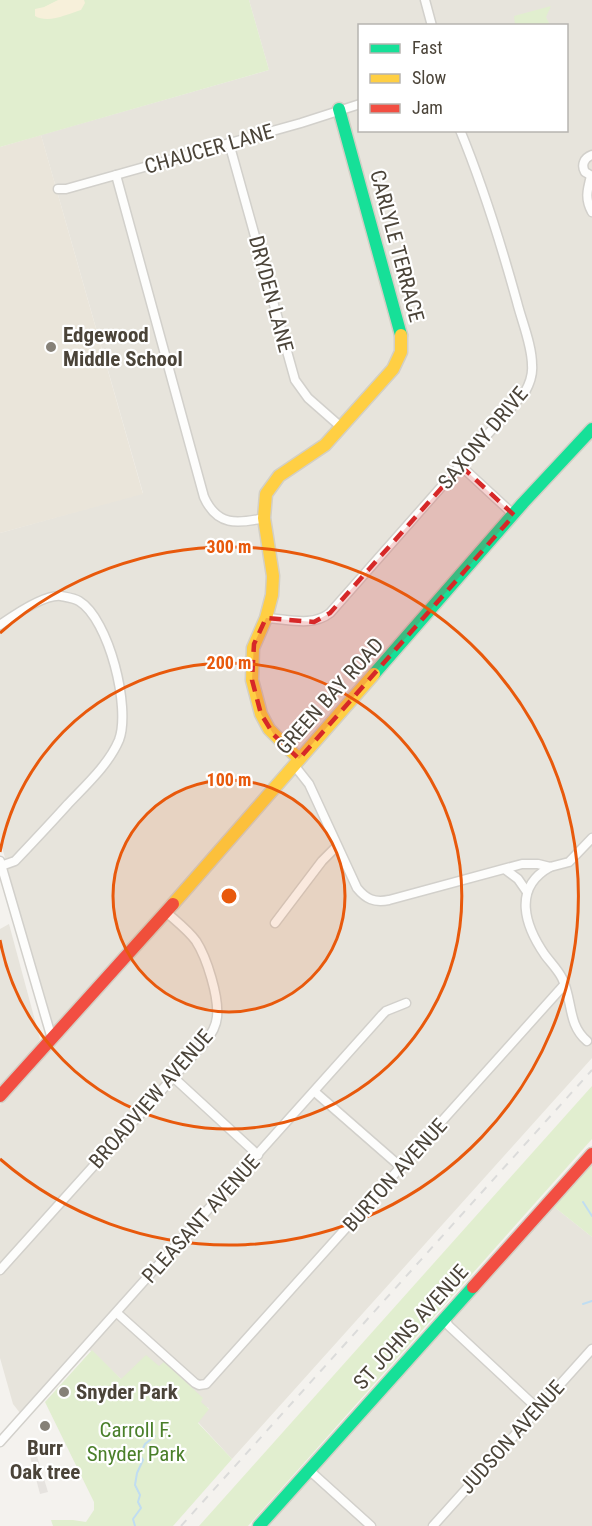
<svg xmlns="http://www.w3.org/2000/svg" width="592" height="1526" font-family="'Roboto Condensed',sans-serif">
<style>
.residential{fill:#e7e4dc;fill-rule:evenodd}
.education{fill:#eae5da}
.green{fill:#e1eecf}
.sand{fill:#f7f0da}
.parking{fill:#e6e3df}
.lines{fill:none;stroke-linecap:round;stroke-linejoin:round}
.stream{stroke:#c0ddf1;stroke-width:2}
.street-casing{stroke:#d2d0cb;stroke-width:11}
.fast-casing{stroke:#d3cfc5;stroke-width:15}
.slow-casing{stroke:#d3cfc5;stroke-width:15}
.jam-casing{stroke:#d3cfc5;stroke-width:15}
.street{stroke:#fdfdfc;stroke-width:8}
.fast{stroke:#16e098;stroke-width:12}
.slow{stroke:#ffcf43;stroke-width:12}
.jam{stroke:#f24e42;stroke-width:12}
.rail{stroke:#dbdbda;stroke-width:2;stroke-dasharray:8 8;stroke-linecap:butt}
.marked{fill:#d62828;fill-opacity:0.2;stroke:#d62828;stroke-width:4.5;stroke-dasharray:12 8;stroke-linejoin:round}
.ring{fill:none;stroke:#e8590c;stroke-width:3}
.poi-dot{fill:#868178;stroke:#fff;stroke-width:2}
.labels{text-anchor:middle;stroke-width:4.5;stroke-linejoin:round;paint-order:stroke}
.street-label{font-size:21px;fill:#4b4439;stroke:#fff}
.poi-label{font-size:21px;font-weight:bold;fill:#4b4439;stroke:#fff;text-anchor:start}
.park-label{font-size:21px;fill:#4a7f2a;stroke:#fff}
.centre{fill:#e8590c;stroke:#fff;stroke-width:3}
.ring-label{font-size:18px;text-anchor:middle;font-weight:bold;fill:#e8590c;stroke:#fff;stroke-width:4.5;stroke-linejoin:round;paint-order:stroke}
</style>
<rect width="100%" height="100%" fill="#f4f2ee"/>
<!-- residential -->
<g class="residential">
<path d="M 249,0 L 592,0 L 592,1058 L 232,1459 L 198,1422 L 209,1408 L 121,1379 L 84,1345 L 20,1413 L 13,1404 L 0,1358 L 0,1105 L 54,1045 L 0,839 L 0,533 L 143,493 L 41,135 L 269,70 ZM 360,26 L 566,26 L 566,130 L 360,130 Z"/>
<polygon points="9,924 40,1039 36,1046 0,1087 0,929"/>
<polygon points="553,1206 592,1237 592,1526 266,1526"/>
</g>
<!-- education -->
<polygon class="education" points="41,135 143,494 0,533 0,147"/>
<!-- green -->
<g class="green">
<polygon points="0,0 249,0 269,70 0,147"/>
<polygon points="551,6 546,17 550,25 515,25 514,16"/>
<polygon points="592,1086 592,1139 248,1526 199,1526"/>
<polygon points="592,1162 592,1237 553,1206"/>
<polygon points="92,1350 121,1379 146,1355 159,1366 164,1362 203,1398 201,1402 209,1409 198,1423 232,1459 173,1526 53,1526 51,1520 73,1520 86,1522 94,1510 94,1502 45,1402"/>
</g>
<!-- sand -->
<path class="sand" d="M 58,0 L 84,0 L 85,3 L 81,10 C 67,14 49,24 35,16 L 35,9 L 44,7 Z"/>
<!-- parking -->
<polygon class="parking" points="33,1443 48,1492 40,1494 27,1445"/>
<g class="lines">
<!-- stream -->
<g class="stream">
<polyline points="583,1202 592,1216"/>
<polyline points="583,1304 592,1301"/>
<polyline points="135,1526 133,1519 141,1508 138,1502 140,1495 135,1485 137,1473 143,1460 140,1455 145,1444 155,1436"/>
</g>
<defs>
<g id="street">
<polyline points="425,0 432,26"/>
<polyline points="229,143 295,380 308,398 341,427"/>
<path d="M 592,155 C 584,158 581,165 585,172 L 592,176"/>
<path d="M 116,175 L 204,497 C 217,526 237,524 264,518"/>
<path d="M 591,176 C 587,191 585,199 592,212"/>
<polyline points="58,189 66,189 301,123 360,104"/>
<polyline points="461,466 514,515"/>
<path d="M 266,618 C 288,619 312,627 330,613 L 525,392 C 530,383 533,375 532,365 C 532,345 522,322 517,302 C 501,244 483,186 460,130"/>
<path d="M 0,625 C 14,615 44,594 61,596 C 66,597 74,598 79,601 C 109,619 131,708 119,740 C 109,764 86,785 68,804 C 51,823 33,842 15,861 L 1,866"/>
<path d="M 294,765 L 309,784 L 357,888 C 366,899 374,903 389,900 L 522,864 L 538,864 L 550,867 L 569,862 L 592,838"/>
<polyline points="0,861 52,1039"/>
<path d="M 550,867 C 512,888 525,926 545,955 C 551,963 558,970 562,978 C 573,1000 567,1024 587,1041"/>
<polyline points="506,870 518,879 527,892"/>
<polyline points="275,923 322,861 337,846"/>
<polyline points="173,1077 258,1155"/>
<polyline points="315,1092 402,1168"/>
<path d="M 0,1270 L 205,1042 C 211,1035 216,1027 217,1017 C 219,997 207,958 196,941 C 188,930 176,921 166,912"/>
<polyline points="117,1313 195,1383 199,1385 206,1384 564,985"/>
<polyline points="444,1318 449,1326 537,1408"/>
<polyline points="0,1442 382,1015 386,1011 406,1003"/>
<polyline points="309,1470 371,1526"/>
<polyline points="433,1526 592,1349"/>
</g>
<g id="fast">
<polyline points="339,109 401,335"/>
<polyline points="374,674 523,503 592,429"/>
<polyline points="259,1526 473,1287"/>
</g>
<g id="slow">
<polyline points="299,759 269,729 261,714 252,680 253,648 266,618 272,595 273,576 264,518 266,494 279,476 325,445 393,369 401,352 401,335"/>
<polyline points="173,904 374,674"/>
</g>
<g id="jam">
<polyline points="0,1096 173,904"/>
<polyline points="473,1287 592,1154"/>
</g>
</defs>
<!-- street casing -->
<use href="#street" class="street-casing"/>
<!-- fast casing -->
<use href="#fast" class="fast-casing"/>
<!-- slow casing -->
<use href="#slow" class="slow-casing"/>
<!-- jam casing -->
<use href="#jam" class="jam-casing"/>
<!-- street -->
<use href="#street" class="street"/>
<!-- fast -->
<use href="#fast" class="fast"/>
<!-- slow -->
<use href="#slow" class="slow"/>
<!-- jam -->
<use href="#jam" class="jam"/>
<!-- rail -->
<polyline class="rail" points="181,1526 592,1070"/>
</g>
<!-- marked area -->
<path class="marked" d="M 461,466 L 514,515 L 299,759 L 274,735 L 261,714 L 252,680 L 254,644 L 266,618 L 314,622 L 330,613 Z"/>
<!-- distance rings -->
<circle cx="229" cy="896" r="116" fill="#e8590c" fill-opacity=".12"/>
<g class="ring">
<circle cx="229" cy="896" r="116"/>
<path d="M0 852A233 233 0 1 1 0 940"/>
<path d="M0 633A349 349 0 1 1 0 1159"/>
</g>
<!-- markers -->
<g class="poi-dot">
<circle cx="51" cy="347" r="6"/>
<circle cx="64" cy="1392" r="6"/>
<circle cx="45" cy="1426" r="6"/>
</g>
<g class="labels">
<!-- street labels -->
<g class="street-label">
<text transform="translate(209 149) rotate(-16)" y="7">CHAUCER LANE</text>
<text transform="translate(397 246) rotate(75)" y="7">CARLYLE TERRACE</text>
<text transform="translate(271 294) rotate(75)" y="7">DRYDEN LANE</text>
<text transform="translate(483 438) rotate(-50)" y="7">SAXONY DRIVE</text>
<text transform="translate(330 696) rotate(-48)" y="7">GREEN BAY ROAD</text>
<text transform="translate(151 1099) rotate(-49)" y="7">BROADVIEW AVENUE</text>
<text transform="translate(395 1175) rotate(-48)" y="7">BURTON AVENUE</text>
<text transform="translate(201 1219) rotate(-48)" y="7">PLEASANT AVENUE</text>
<text transform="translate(411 1327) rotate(-48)" y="7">ST JOHNS AVENUE</text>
<text transform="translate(512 1437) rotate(-48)" y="7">JUDSON AVENUE</text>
</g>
<!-- poi labels -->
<g class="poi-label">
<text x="63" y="342">Edgewood<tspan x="63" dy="24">Middle School</tspan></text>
<text x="76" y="1399">Snyder Park</text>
<text x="45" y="1455" text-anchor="middle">Burr<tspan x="45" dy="24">Oak tree</tspan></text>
</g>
<!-- park labels -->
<g class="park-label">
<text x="136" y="1437">Carroll F.<tspan x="136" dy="24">Snyder Park</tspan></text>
</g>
</g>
<circle cx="229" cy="896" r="9" class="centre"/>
<g class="ring-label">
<text x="229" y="553">300 m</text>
<text x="229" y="669">200 m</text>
<text x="229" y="786">100 m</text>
</g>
<!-- legend -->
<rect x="358" y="24" width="210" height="108" fill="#ffffff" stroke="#b7b4b0" stroke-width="1.5"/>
<rect x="370" y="44" width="30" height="9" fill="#16e098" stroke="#b7b4b0" stroke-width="1.5"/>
<text x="412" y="54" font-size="18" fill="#4b4439">Fast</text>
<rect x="370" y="74" width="30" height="9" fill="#ffcf43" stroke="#b7b4b0" stroke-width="1.5"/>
<text x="412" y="84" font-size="18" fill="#4b4439">Slow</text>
<rect x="370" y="104" width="30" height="9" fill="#f24e42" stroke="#b7b4b0" stroke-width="1.5"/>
<text x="412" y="114" font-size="18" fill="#4b4439">Jam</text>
</svg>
